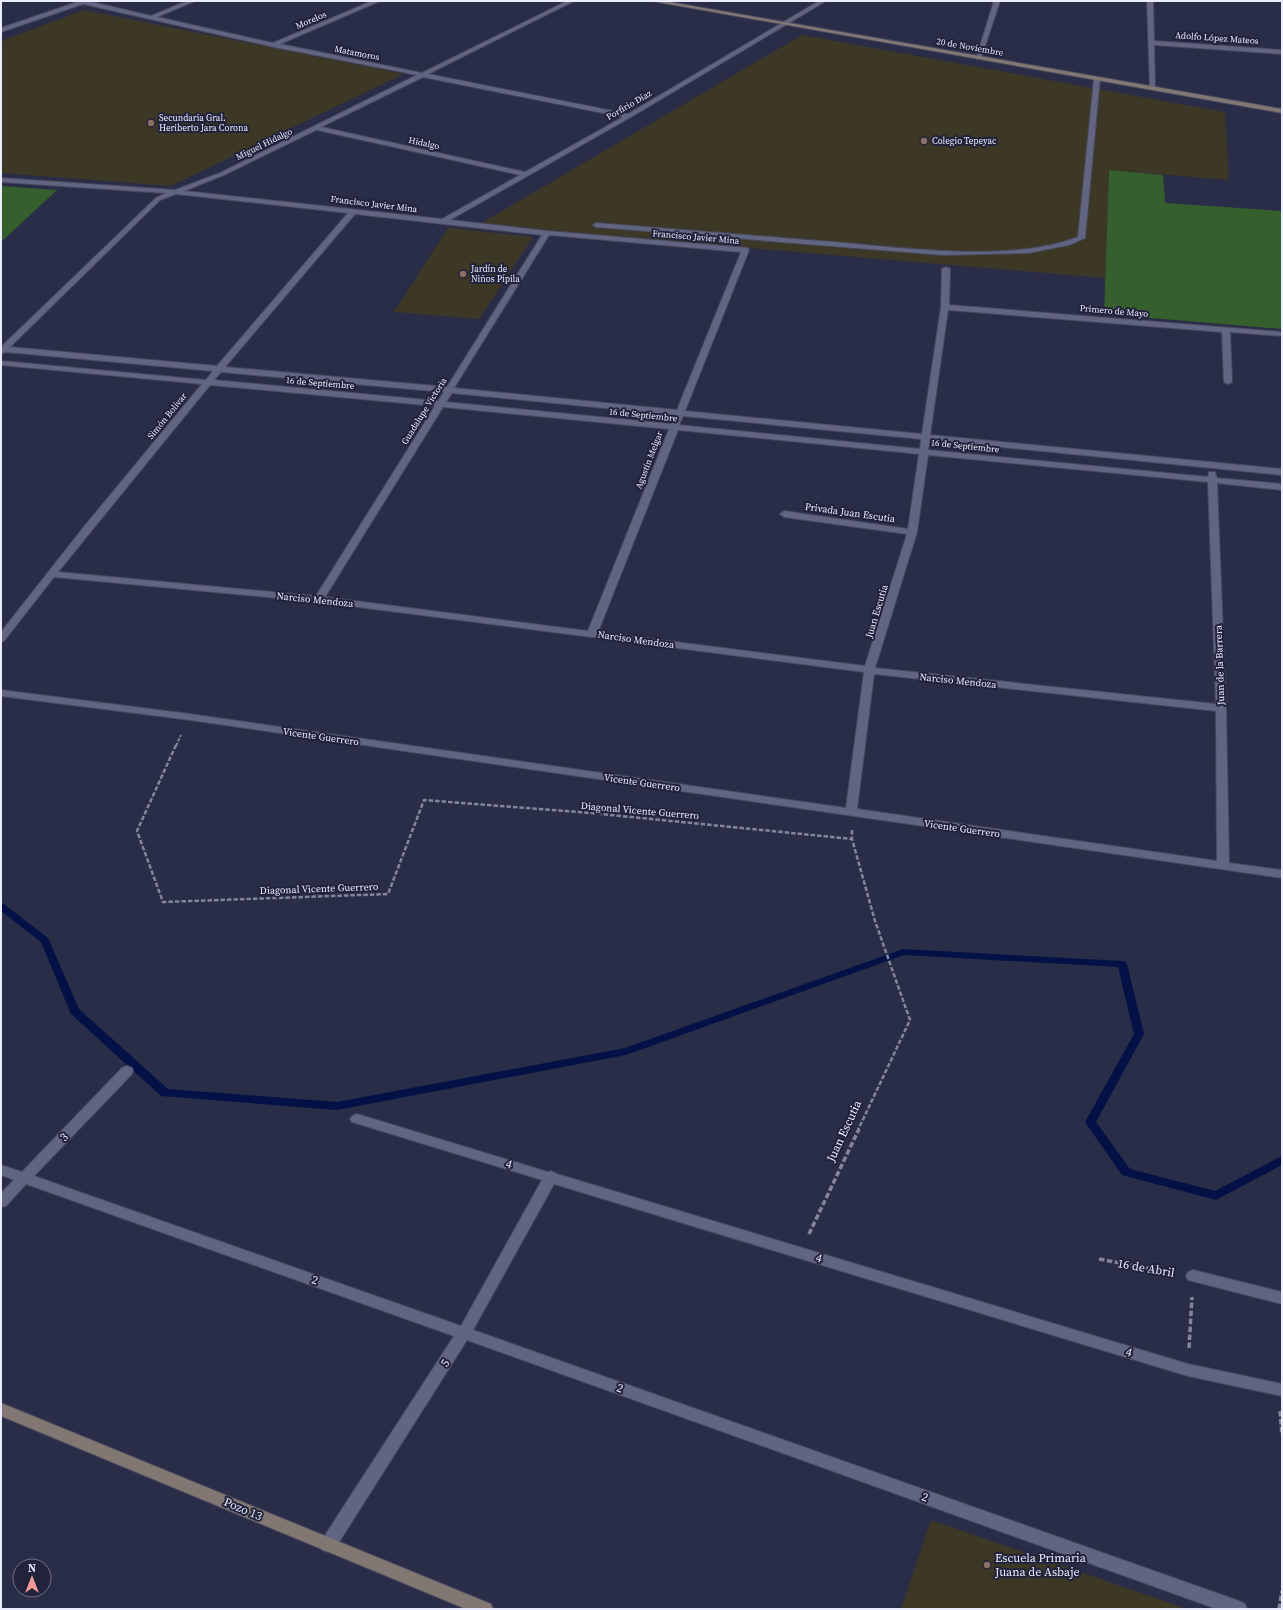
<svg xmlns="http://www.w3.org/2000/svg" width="1283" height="1610" font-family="'Source Serif 4',serif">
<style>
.education{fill:#3d3725}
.green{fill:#355f2c}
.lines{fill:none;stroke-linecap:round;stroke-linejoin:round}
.stream{fill:#031147;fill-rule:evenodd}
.service-casing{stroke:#47495e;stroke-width:2}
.minor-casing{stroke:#47495e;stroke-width:2}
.secondary-casing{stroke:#47495e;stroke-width:2}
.path-far2{stroke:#83869b;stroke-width:2;stroke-dasharray:3.5 1.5;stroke-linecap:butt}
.path-far1{stroke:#83869b;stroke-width:2.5;stroke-dasharray:4.5 2;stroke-linecap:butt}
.path{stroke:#83869b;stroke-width:3.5;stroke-dasharray:5.5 2.5;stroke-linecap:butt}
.service{fill:#616582;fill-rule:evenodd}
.minor{fill:#616582;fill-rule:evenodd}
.secondary{fill:#827772;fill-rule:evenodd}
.education-dot{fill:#8d6e63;stroke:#21233c;stroke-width:1.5}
.labels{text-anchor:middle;stroke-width:4;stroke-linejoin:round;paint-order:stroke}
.far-street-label{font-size:9px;fill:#eaedfe;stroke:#21233c}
.far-poi-label{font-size:9px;fill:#eaedfe;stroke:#21233c;text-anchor:start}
.street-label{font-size:10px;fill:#eaedfe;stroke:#21233c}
.near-street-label{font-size:12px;fill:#eaedfe;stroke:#21233c}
.near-poi-label{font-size:12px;fill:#eaedfe;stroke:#21233c;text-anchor:start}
</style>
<rect width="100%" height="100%" fill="#2a2d47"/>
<!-- education -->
<g class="education">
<polygon points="84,10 404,74 171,186 1,173 1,41"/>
<polygon points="802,35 1225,112 1229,180 1109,170 1105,278 478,225"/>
<polygon points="448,228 533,237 479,319 394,312"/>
<polygon points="931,1520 1187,1609 901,1609"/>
</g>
<!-- green -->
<g class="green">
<polygon points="1109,170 1163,175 1165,203 1282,211 1282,329 1104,314"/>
<polygon points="1,186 57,190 1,242"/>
</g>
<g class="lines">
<!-- stream -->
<polygon class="stream" points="1,903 4,904 48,938 79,1009 168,1089 337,1102 625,1048 903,949 1122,961 1126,962 1127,964 1144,1034 1096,1122 1130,1169 1215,1191 1282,1156 1282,1165 1216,1200 1122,1175 1085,1122 1134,1034 1118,967 904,955 626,1055 337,1110 161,1096 71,1014 41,942 1,911"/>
<defs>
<path id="service" d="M 1097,77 L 1100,79 L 1085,238 L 1069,245 L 1028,253 L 943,255 L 596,227 L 593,225 L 596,223 C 675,229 755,236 834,242 C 905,248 1012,263 1078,237 L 1094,79 Z"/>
<g id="minor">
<path d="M 80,1 L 88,1 L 151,16 L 187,1 L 195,1 L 157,17 L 273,43 L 372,1 L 380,1 L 280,44 L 422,73 L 567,1 L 574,1 L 428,74 L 628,114 L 819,1 L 826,1 L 631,117 L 450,220 L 547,231 L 748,248 L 749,250 L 685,411 L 922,434 L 941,307 L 942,269 L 946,267 L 950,269 L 949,305 L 1282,332 L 1282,336 L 1230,332 L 1232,382 L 1228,384 L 1224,382 L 1222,332 L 948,310 L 930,435 L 1282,469 L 1282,475 L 930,440 L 928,450 L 1208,477 L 1209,472 L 1215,472 L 1217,478 L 1282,484 L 1282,490 L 1217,483 L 1226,708 L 1229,863 L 1282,870 L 1282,878 L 190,720 L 1,696 L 1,690 L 190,714 L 846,808 L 864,672 L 319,602 L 54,577 L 4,641 L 1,642 L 1,632 L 83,528 L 202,384 L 1,365 L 1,361 L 206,380 L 213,371 L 6,352 L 1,354 L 1,347 L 156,198 L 166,193 L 1,182 L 1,178 L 175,190 L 220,173 L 417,75 L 274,47 L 83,4 L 1,32 L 1,28 ZM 423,77 L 623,117 L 525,172 L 321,127 ZM 316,130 L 317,130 L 520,175 L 442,219 L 184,191 L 224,175 ZM 176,194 L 348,213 L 217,366 L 10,347 L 160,200 ZM 355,214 L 542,235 L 447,387 L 225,367 ZM 549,235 L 741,252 L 677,410 L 454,388 ZM 221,372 L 444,392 L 438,401 L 214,380 ZM 210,385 L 435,406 L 316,596 L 58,572 ZM 452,393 L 675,415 L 671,424 L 446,402 ZM 443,407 L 669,429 L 588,631 L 325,597 ZM 683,416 L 921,439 L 920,449 L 679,425 ZM 678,430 L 919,454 L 908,529 L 784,511 L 780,514 L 784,517 L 907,534 L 865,666 L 598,632 ZM 928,455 L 1208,482 L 1216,704 L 875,668 L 917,532 ZM 874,674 L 1216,711 L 1217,861 L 857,809 Z"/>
<polygon points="994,1 1000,1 981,58 976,59"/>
<polygon points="1147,1 1153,1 1154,41 1282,50 1282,54 1154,45 1155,88 1150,89"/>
<polygon points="127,1066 132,1068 133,1071 132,1074 34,1176 461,1326 542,1180 352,1122 350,1119 352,1116 357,1114 548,1172 551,1171 557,1174 1188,1364 1282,1384 1282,1396 1188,1376 554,1184 473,1330 1239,1601 1245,1604 1247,1609 1217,1609 467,1340 334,1550 328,1552 322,1550 320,1545 322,1540 454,1336 26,1184 6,1206 1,1207 1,1193 14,1180 1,1175 1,1165 22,1172 122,1068"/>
<polygon points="1193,1270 1282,1292 1282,1304 1188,1280 1186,1276 1188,1272"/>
</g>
<g id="secondary">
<polygon points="652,1 664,1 1282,109 1282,113"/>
<polygon points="1,1403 491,1604 493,1609 466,1609 1,1416"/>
</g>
</defs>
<!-- service casing -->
<use href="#service" class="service-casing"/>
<!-- minor casing -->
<use href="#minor" class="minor-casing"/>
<!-- secondary casing -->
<use href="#secondary" class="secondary-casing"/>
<!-- path-far2 -->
<polyline class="path-far2" points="176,746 181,735"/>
<!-- path-far1 -->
<g class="path-far1">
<polyline points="176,745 137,831 163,902 388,894 424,800 591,813 852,839"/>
<polyline points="852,830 852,839 875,921 910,1020 858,1130"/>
</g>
<!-- path -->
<g class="path">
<polyline points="809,1234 859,1129"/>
<polyline points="1099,1259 1173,1273"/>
<polyline points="1189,1348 1192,1297"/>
<polyline points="1280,1411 1282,1435"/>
<polyline points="1279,1609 1282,1591"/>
</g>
<!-- service -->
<use href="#service" class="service"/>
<!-- minor -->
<use href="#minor" class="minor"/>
<!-- secondary -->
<use href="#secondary" class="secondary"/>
</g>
<!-- markers -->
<g class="education-dot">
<circle cx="151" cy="123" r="4"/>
<circle cx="924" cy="141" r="4"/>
<circle cx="463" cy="274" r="4"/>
<circle cx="987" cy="1565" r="4"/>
</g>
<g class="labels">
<!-- far-street labels -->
<g class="far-street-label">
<text transform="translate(311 20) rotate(-23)" y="3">Morelos</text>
<text transform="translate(1217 38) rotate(4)" y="3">Adolfo López Mateos</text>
<text transform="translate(970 47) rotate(10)" y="3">20 de Noviembre</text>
<text transform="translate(357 53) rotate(11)" y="3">Matamoros</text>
<text transform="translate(629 105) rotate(-30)" y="3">Porfirio Díaz</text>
<text transform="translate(424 143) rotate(12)" y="3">Hidalgo</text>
<text transform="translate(264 144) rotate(-26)" y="3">Miguel Hidalgo</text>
<text transform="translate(374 204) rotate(7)" y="3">Francisco Javier Mina</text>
<text transform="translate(696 237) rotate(5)" y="3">Francisco Javier Mina</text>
<text transform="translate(1114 311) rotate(5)" y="3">Primero de Mayo</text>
<text transform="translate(320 383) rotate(5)" y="3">16 de Septiembre</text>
<text transform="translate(424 411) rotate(-58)" y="3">Guadalupe Victoria</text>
<text transform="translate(643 415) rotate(6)" y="3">16 de Septiembre</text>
<text transform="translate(167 416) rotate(-51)" y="3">Simón Bolívar</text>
<text transform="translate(965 446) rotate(6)" y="3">16 de Septiembre</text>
<text transform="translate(649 460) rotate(-69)" y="3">Agustín Melgar</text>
</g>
<!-- far-poi labels -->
<g class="far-poi-label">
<text x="159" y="121">Secundaria Gral.<tspan x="159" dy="10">Heriberto Jara Corona</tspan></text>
<text x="932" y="144">Colegio Tepeyac</text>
<text x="471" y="272">Jardín de<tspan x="471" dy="10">Niños Pípila</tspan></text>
</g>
<!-- street labels -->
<g class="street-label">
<text transform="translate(850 512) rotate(8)" y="4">Privada Juan Escutia</text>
<text transform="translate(315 599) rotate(6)" y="4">Narciso Mendoza</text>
<text transform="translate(876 611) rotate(-73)" y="4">Juan Escutia</text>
<text transform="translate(636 639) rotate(8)" y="4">Narciso Mendoza</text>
<text transform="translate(1219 665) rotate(-92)" y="4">Juan de la Barrera</text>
<text transform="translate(958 680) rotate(6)" y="4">Narciso Mendoza</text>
<text transform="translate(321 736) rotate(8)" y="4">Vicente Guerrero</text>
<text transform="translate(642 782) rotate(8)" y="4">Vicente Guerrero</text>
<text transform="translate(640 810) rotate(5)" y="4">Diagonal Vicente Guerrero</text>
<text transform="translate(962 828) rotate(8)" y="4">Vicente Guerrero</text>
<text transform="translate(319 888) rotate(-2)" y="4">Diagonal Vicente Guerrero</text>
</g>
<!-- near-street labels -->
<g class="near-street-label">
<text transform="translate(844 1131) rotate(-65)" y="4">Juan Escutia</text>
<text transform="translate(64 1137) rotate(-46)" y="4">3</text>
<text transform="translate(509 1164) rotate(17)" y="4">4</text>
<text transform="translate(819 1258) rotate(17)" y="4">4</text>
<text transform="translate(1146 1268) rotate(10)" y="4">16 de Abril</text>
<text transform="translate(315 1280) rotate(19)" y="4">2</text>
<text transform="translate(1129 1352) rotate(17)" y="4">4</text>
<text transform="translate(445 1363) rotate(-57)" y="4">5</text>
<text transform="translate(620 1388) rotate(20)" y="4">2</text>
<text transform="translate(925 1497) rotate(20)" y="4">2</text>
<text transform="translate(243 1509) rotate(23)" y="4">Pozo 13</text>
</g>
<!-- near-poi labels -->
<g class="near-poi-label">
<text x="995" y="1562">Escuela Primaria<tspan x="995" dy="14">Juana de Asbaje</tspan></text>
</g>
</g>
<!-- border -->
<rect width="1283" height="1610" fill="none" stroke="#eaedfe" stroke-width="4"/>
<!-- north arrow -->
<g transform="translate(32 1578)"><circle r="19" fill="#21233c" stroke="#71748a"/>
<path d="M0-3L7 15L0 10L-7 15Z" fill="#f59b97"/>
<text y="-6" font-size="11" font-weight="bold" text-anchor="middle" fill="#eaedfe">N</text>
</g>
</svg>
